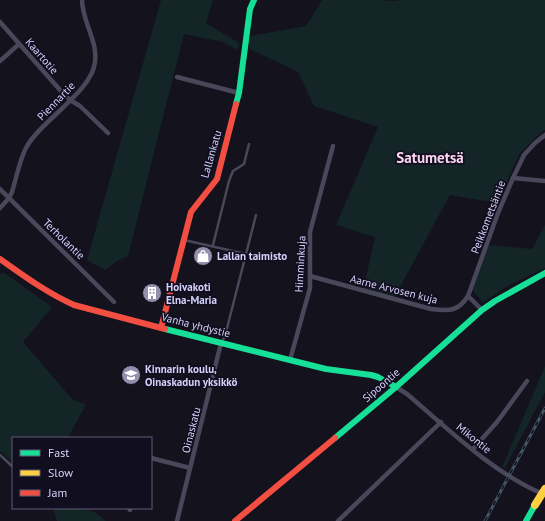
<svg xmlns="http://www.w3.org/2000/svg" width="545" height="521" font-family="'PT Sans',sans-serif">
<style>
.green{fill:#132526}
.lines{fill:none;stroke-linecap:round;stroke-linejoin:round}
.lane{stroke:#49485b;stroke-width:2.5}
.street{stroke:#49485b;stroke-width:4.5}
.fast{stroke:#16e098;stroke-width:6}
.jam{stroke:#f24e42;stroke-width:6}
.rail-casing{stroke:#435562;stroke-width:3}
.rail{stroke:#110f1f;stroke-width:1.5;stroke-dasharray:4.5;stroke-linecap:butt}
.slow-bridge{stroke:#ffcf43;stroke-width:8}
.labels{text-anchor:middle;stroke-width:3.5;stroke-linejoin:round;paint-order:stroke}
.street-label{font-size:11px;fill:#d5d2fa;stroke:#110f1f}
.poi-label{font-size:11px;font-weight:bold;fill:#d5d2fa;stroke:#110f1f;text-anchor:start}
.district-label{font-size:15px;font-weight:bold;fill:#fad4ee;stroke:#110f1f}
</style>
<rect width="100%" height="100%" fill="#14121c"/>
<!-- green -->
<g class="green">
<polygon points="161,0 213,0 206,23 239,43 238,50 223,42 184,34 128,256 117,261 105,270 87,260"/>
<polygon points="322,0 379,0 397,1 398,0 545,0 545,130 535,138 520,153 497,203 450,195 394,298 363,290 375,237 336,225 378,127 314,106 298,72 248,48 250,36 306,26"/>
<polygon points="545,225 545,268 504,288 483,303 471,288 487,245 532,249"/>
<polygon points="3,272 52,307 23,342 73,400 86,404 68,438 13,438 12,462 0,451 0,275"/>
<polygon points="545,366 545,392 505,468 502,467"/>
<polygon points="53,508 85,508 85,510 93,511 106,521 57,521"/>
</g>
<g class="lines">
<!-- lane -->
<g class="lane">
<polyline points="184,240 246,254"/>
<polyline points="213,245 229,181 233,171 244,164 249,144"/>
<polyline points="221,343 225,336 256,215"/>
<polyline points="0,455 13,467"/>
</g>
<!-- street -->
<g class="street">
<polyline points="0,22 60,90 70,100 80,106 108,133"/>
<polyline points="0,61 19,44"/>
<polyline points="177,77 239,93"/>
<polyline points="513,178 545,181"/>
<polyline points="0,189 114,302"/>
<path d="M 0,208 L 9,198 L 12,192 C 16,179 20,159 26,148 C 40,121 92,92 95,62 C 98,41 82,21 82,0"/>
<path d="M 310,276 L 431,309 C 449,311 458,312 468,296"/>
<polyline points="482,310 468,296 498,213 513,178 524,155 535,143 545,135"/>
<polyline points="290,360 310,288 310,232 333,146"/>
<path d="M 396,387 L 407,394 C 448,429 493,473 543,494"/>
<polyline points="473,449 497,422 527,381"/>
<polyline points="151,458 190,468"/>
<polyline points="129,508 130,510"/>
<polyline points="177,521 221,343"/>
<polyline points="338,521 441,422"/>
</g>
<!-- fast -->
<g class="fast">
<polyline points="236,104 239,93 250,9 254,0"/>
<polyline points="165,329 326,369 371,375 378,377 396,387"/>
<polyline points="335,438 396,387 482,310 495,301 545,273"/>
<polyline points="526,521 535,505"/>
</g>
<!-- jam -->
<g class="jam">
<path d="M 0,259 C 24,276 47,293 74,305 L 165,329"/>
<polyline points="161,328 191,212 217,179 236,104"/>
<polyline points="235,521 335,438"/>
</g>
<defs>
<polyline id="rail" points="485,521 545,408"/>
</defs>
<!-- rail casing -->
<use href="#rail" class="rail-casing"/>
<!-- rail -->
<use href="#rail" class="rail"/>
<!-- slow-bridge -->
<polyline class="slow-bridge" points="535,505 545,489"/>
</g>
<!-- icons -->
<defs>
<symbol id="shop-disc" viewBox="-11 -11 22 22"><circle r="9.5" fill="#918fac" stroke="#110f1f"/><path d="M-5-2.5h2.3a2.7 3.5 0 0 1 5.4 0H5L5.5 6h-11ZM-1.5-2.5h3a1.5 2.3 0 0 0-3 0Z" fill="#fff"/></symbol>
<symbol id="building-disc" viewBox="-11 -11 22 22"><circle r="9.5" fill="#918fac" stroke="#110f1f"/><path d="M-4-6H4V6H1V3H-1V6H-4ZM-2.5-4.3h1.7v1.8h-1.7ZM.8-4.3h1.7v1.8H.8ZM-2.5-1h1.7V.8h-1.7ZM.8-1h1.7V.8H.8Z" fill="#fff"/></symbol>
<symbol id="school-disc" viewBox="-11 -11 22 22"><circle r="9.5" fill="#918fac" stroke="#110f1f"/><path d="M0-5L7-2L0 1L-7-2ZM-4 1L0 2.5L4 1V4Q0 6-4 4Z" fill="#fff"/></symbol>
</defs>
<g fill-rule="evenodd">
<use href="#shop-disc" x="192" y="245" width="22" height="22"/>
<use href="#building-disc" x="141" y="282" width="22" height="22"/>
<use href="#school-disc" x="120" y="364" width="22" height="22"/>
</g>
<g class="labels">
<!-- street labels -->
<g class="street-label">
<text transform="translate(42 56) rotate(49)" y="4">Kaartotie</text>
<text transform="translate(56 101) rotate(-46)" y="4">Piennartie</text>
<text transform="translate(211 154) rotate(-74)" y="4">Lallankatu</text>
<text transform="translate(488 217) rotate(-69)" y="4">Peikkometsäntie</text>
<text transform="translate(64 239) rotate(44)" y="4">Terholantie</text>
<text transform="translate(300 264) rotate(-87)" y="4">Himminkuja</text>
<text transform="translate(394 289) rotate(14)" y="4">Aarne Arvosen kuja</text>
<text transform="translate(196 325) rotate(14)" y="4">Vanha yhdystie</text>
<text transform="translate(381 385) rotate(-41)" y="4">Sipoontie</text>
<text transform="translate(191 430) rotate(-76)" y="4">Oinaskatu</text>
<text transform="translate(474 438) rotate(39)" y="4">Mikontie</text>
</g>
<!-- poi labels -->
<g class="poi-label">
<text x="217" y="260">Lallan taimisto</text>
<text x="166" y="291">Hoivakoti<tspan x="166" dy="13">Elna-Maria</tspan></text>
<text x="145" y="373">Kinnarin koulu,<tspan x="145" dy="13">Oinaskadun yksikkö</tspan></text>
</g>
<!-- district labels -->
<g class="district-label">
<text x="430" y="163">Satumetsä</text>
</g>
</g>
<!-- legend -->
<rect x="12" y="437" width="140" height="72" fill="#110f1f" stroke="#5f5d77"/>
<rect x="20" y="450" width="20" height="6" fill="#16e098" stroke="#5f5d77"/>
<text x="48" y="457" font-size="12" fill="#d5d2fa">Fast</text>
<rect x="20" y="470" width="20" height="6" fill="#ffcf43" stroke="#5f5d77"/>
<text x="48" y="477" font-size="12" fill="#d5d2fa">Slow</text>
<rect x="20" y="490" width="20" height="6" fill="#f24e42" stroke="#5f5d77"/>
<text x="48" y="497" font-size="12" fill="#d5d2fa">Jam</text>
</svg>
